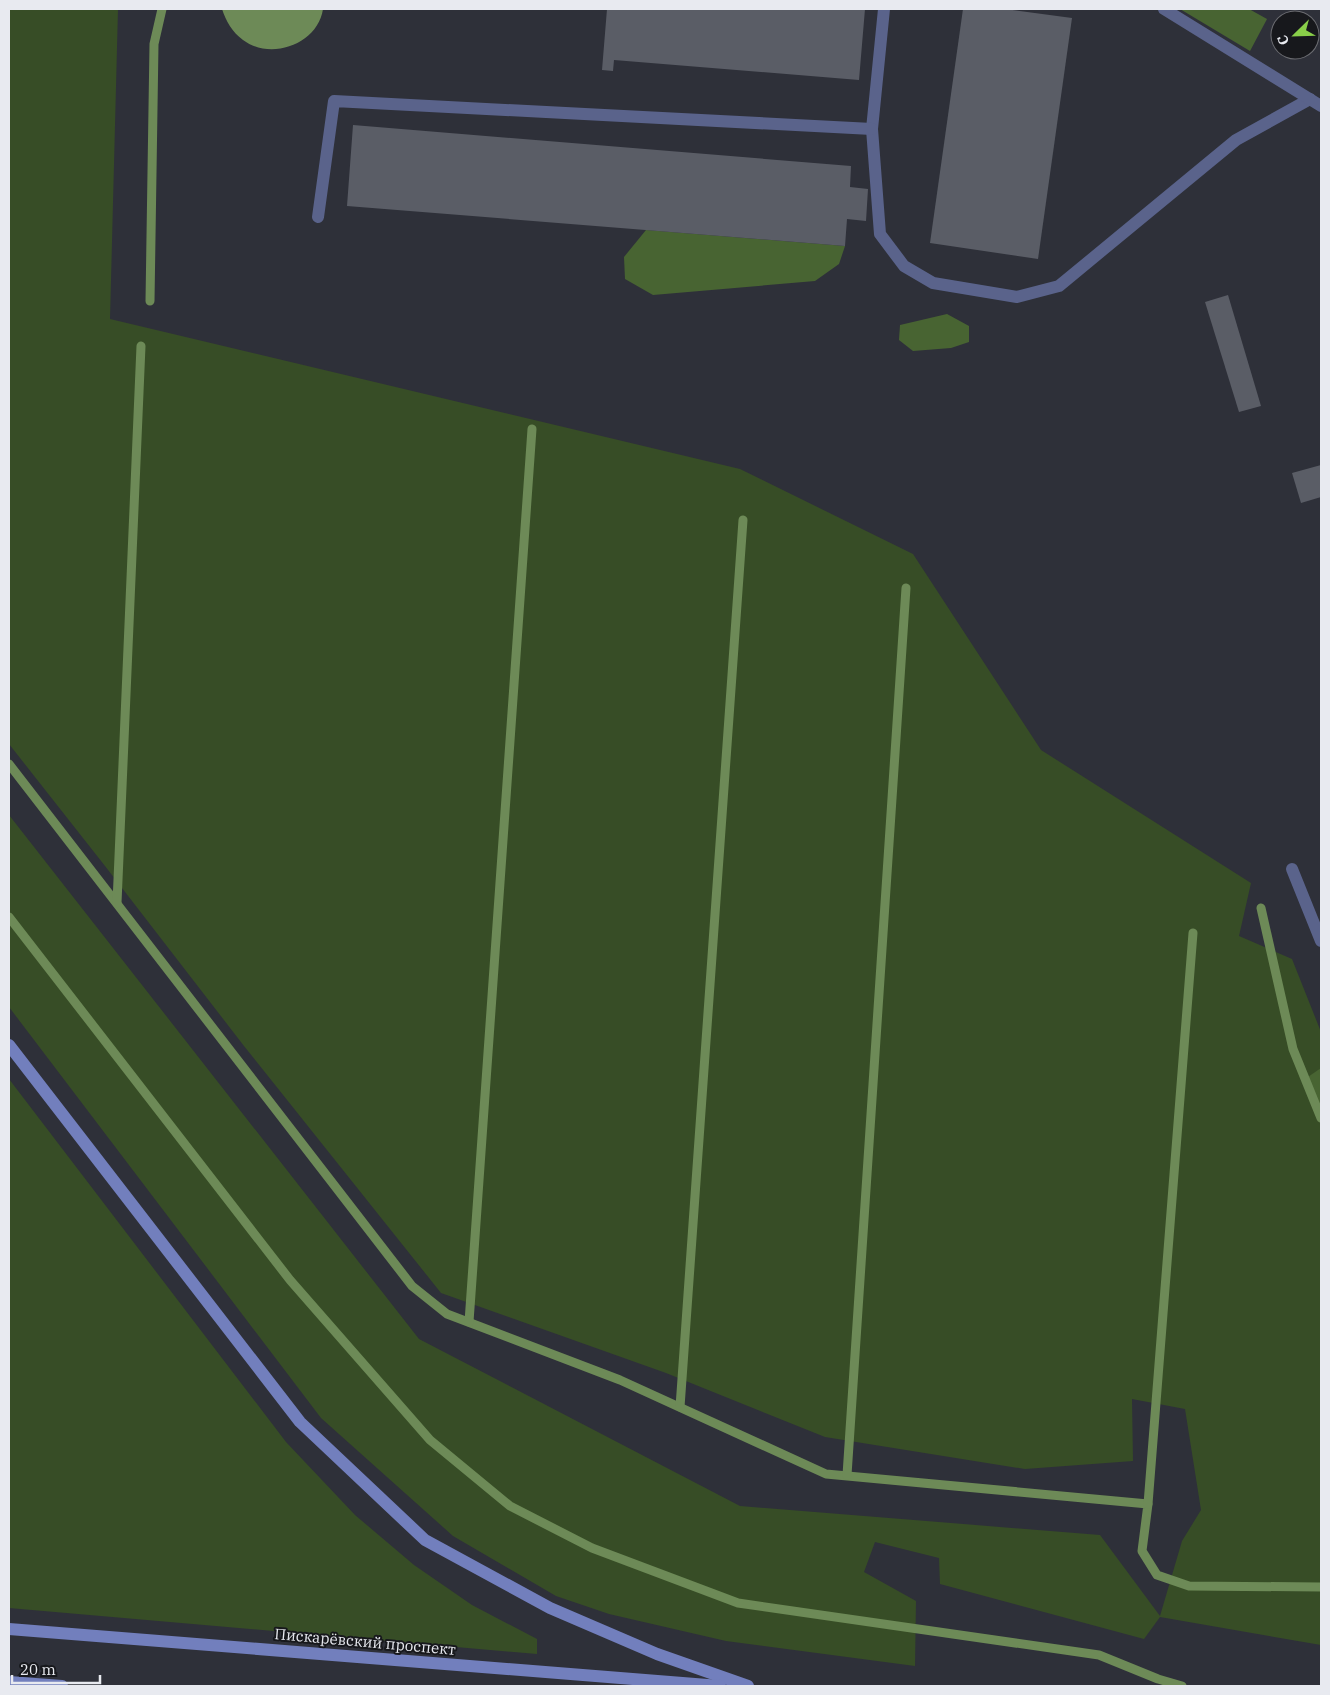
<svg xmlns="http://www.w3.org/2000/svg" width="1330" height="1695" font-family="'IBM Plex Serif',serif">
<style>
.green{fill:#374d26}
.forest{fill:#486432}
.water{fill:#6d8a57}
.lines{fill:none;stroke-linecap:round;stroke-linejoin:round}
.stream{stroke:#6d8a57;stroke-width:9}
.building{fill:#5a5d66}
.lane{stroke:#5a638b;stroke-width:12}
.secondary{stroke:#727fbd;stroke-width:12}
.labels{text-anchor:middle;stroke-width:4;stroke-linejoin:round;paint-order:stroke}
.street-label{font-size:15px;fill:#e8eaf0;stroke:#17181c}
</style>
<rect width="100%" height="100%" fill="#2e3039"/>
<!-- green -->
<g class="green">
<polygon points="9,9 118,9 110,319 740,469 913,554 1041,750 1251,883 1239,936 1292,959 1321,1032 1321,1645 1160,1617 1144,1639 940,1584 939,1558 875,1542 864,1572 916,1601 915,1666 726,1641 609,1614 556,1596 453,1536 321,1418 9,1007 9,815 419,1339 740,1506 1100,1535 1160,1616 1182,1541 1201,1510 1185,1409 1132,1399 1133,1461 1025,1469 825,1437 666,1373 441,1293 244,1046 105,866 9,744"/>
<polygon points="9,1079 286,1442 355,1515 414,1565 472,1605 537,1639 537,1654 9,1608"/>
</g>
<!-- forest -->
<g class="forest">
<polygon points="1180,9 1249,9 1267,19 1250,51"/>
<polygon points="646,230 845,246 839,264 815,281 653,295 625,279 624,257"/>
<polygon points="947,314 969,326 969,342 951,348 913,351 899,340 900,325"/>
<polygon points="1321,1068 1321,1118 1305,1079"/>
</g>
<!-- water -->
<path class="water" d="M 222,9 L 323,9 C 318,44 271,61 243,40 C 232,32 226,21 222,9 Z"/>
<g class="lines">
<!-- stream -->
<g class="stream">
<polyline points="150,301 154,44 162,9"/>
<polyline points="9,764 412,1286 447,1314 620,1380 826,1474 1148,1504 1142,1551 1157,1575 1189,1586 1321,1587"/>
<polyline points="117,903 141,346"/>
<polyline points="1261,908 1293,1049 1321,1118"/>
<polyline points="9,917 290,1280 430,1440 510,1506 592,1548 738,1603 1099,1655 1158,1679 1182,1686"/>
<polyline points="469,1322 532,429"/>
<polyline points="680,1407 743,520"/>
<polyline points="847,1475 906,588"/>
<polyline points="1148,1504 1193,933"/>
</g>
</g>
<!-- building -->
<g class="building">
<polygon points="607,9 865,9 859,80 614,60 613,71 602,70"/>
<polygon points="963,9 1005,9 1072,18 1038,259 930,243"/>
<polygon points="353,125 851,166 850,187 868,189 866,221 847,219 845,246 347,206"/>
<polygon points="1228,295 1261,406 1239,412 1205,302"/>
<polygon points="1321,465 1321,497 1301,503 1292,473"/>
</g>
<g class="lines">
<!-- lane -->
<g class="lane">
<polyline points="884,9 872,129 880,234 904,266 933,283 1017,297 1059,286 1236,140 1310,99"/>
<polyline points="1164,9 1321,106"/>
<polyline points="318,217 334,101 872,129"/>
<polyline points="1292,869 1321,941"/>
</g>
<!-- secondary -->
<g class="secondary">
<polyline points="9,1045 300,1422 425,1540 550,1608 657,1654 748,1686"/>
<polyline points="9,1629 720,1686"/>
<polyline points="9,1682 62,1686"/>
</g>
</g>
<g class="labels">
<!-- street labels -->
<g class="street-label">
<text transform="translate(365 1642) rotate(5)" y="5">Пискарёвский проспект</text>
</g>
</g>
<!-- border -->
<rect width="1330" height="1695" fill="none" stroke="#e8eaf0" stroke-width="20"/>
<!-- north arrow -->
<g transform="translate(1295 35) rotate(247)"><circle r="24" fill="#17181c" stroke="#6b6c71"/>
<path d="M0-4L9 19L0 12L-9 19Z" fill="#89cf49"/>
<text y="-8" font-size="14" font-weight="bold" text-anchor="middle" fill="#e8eaf0">С</text>
</g>
<!-- scale -->
<path d="M12 1675v8h88v-8" fill="none" stroke="#e8eaf0" stroke-width="2.5"/>
<text x="20" y="1675" font-size="15" fill="#e8eaf0" stroke="#17181c" stroke-width="4" paint-order="stroke">20 m</text>
</svg>
